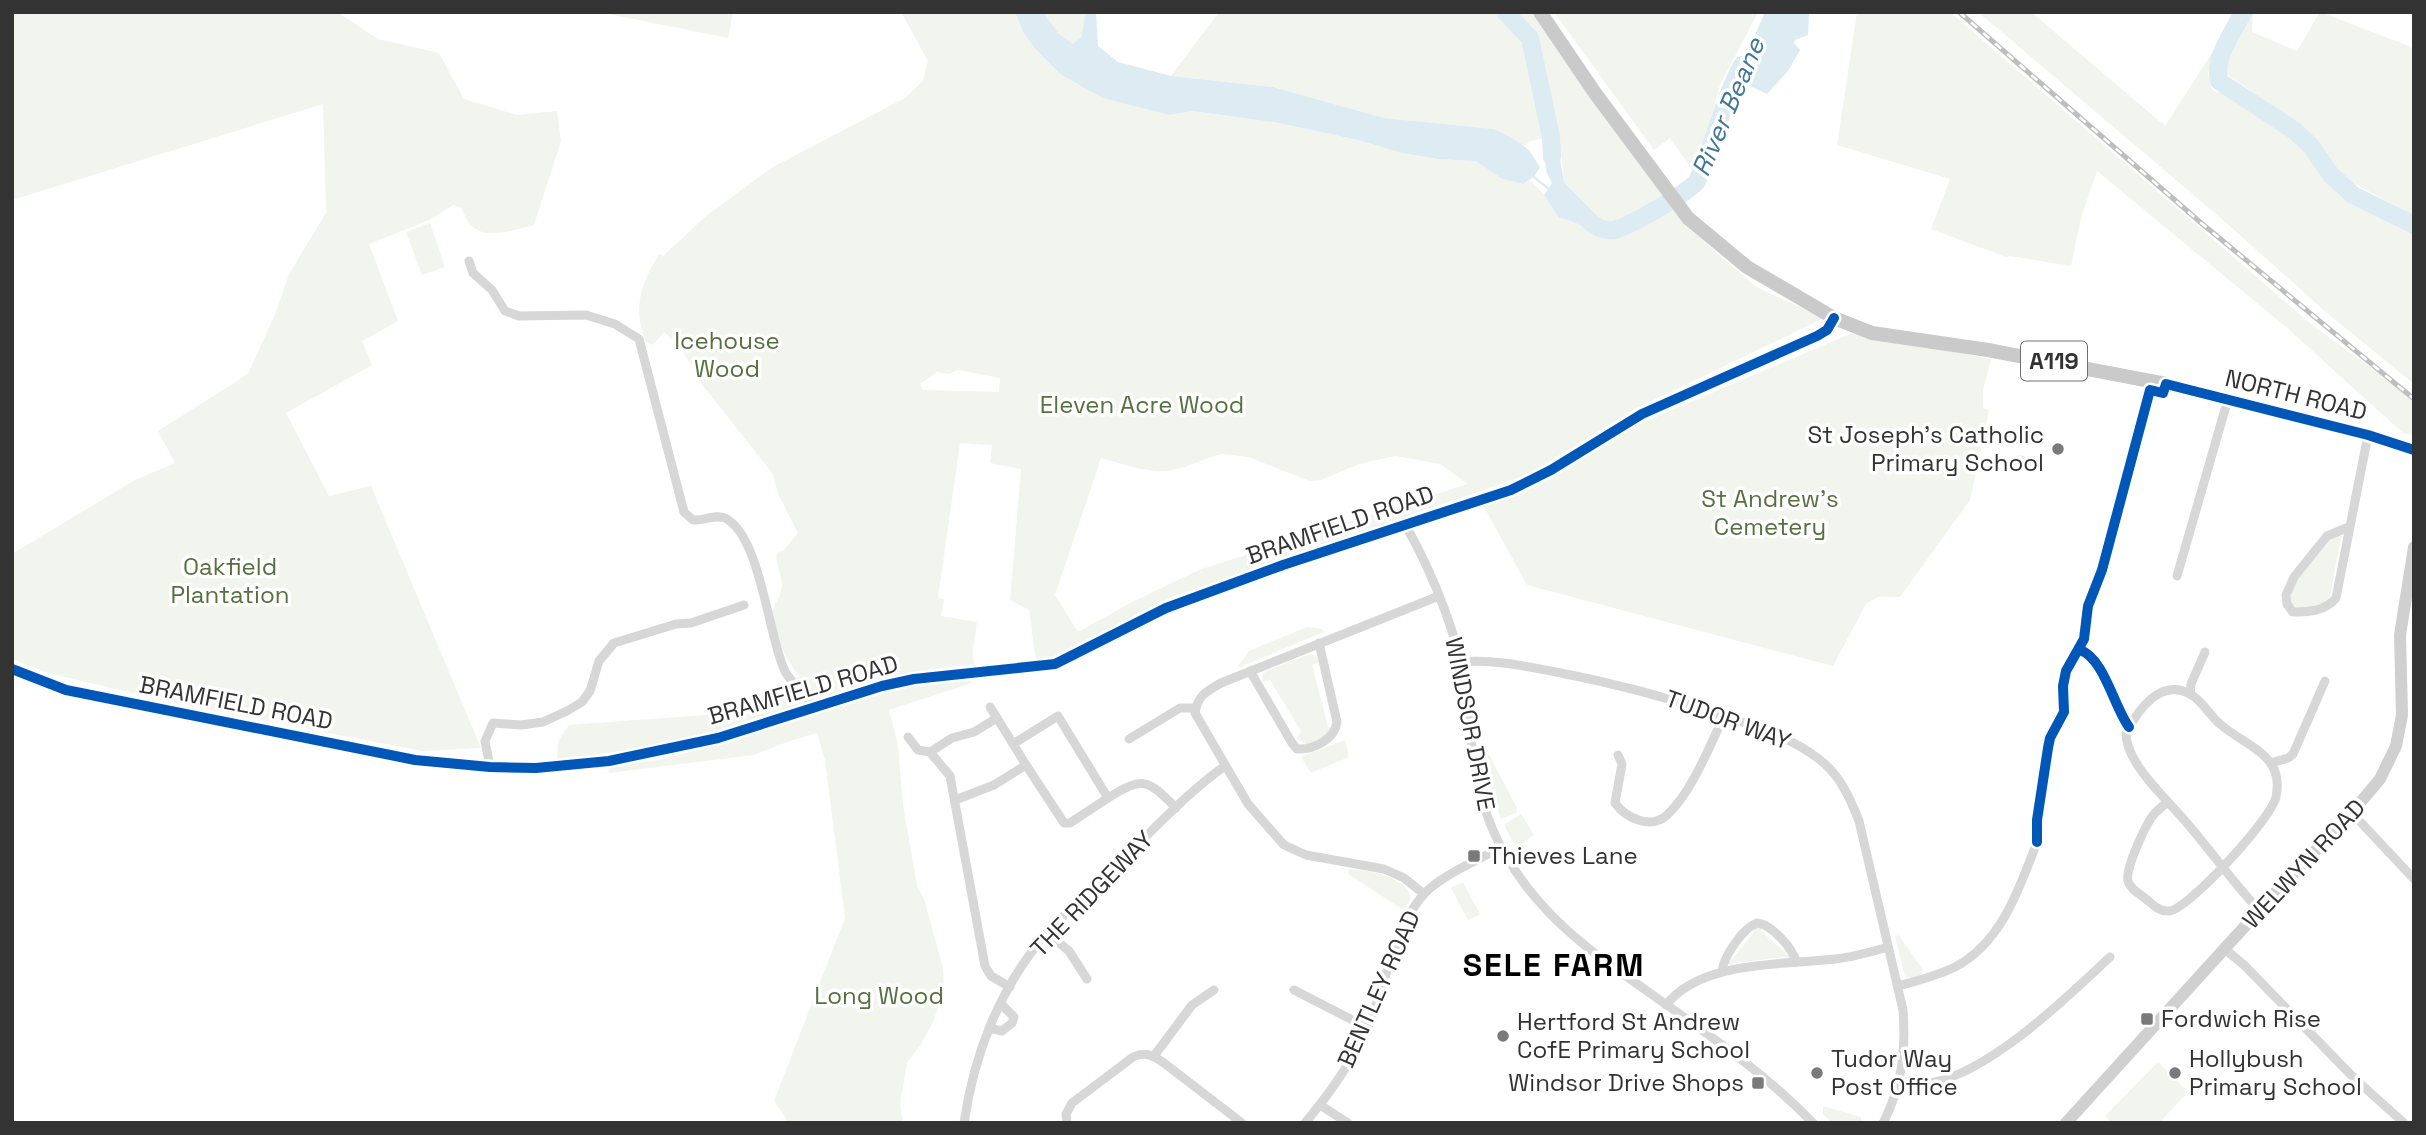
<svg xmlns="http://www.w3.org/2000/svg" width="2426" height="1135" font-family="'Space Grotesk',sans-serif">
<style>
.green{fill:#f1f5ed;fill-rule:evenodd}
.water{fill:#ddebf3}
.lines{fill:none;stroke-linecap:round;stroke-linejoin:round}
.stream{stroke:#ddebf3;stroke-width:2.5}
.river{stroke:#ddebf3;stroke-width:18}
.minor{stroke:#d7d7d7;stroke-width:9}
.tertiary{stroke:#d7d7d7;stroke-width:10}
.secondary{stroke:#d0d0d0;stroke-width:12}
.primary{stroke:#cacaca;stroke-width:14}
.rail-casing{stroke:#bebebe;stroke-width:5}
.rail{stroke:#fff;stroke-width:2.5;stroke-dasharray:8;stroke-linecap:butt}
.cycleway-casing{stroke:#fff;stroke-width:15}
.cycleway{stroke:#0057b8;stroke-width:10}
.poi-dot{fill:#7a7a7a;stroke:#fff;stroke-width:2.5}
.labels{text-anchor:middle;stroke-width:7;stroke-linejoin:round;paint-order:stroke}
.shield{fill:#fff;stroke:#707070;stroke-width:2}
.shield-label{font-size:23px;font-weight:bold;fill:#333}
.park-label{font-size:24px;fill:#56703f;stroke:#fff}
.street-label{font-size:24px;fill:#333;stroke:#fff}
.poi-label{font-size:24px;fill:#333;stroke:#fff;text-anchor:start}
.water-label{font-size:26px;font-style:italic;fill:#3f7597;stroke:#fff}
.district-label{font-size:32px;font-weight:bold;letter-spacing:2px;fill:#000;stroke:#fff}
</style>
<rect width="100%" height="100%" fill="#fff"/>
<!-- green -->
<g class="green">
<path d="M 12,12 L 337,12 L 378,39 L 439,53 L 464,99 L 517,115 L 557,111 L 561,141 L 534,225 C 516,229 487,241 472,226 C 467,221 464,213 460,207 L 453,205 L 429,220 L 369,244 L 398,321 L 362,341 L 372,365 L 286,413 L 329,496 L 371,486 L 481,748 L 422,751 L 184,705 L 48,673 L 12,659 L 12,554 L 135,480 L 175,463 L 158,431 L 248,374 L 276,312 L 289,274 L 326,213 L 323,104 L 12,200 Z"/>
<polygon points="610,12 733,12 728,38 609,14"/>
<path d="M 901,12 L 1015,12 L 1023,32 L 1036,50 L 1060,74 L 1170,115 L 1193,111 L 1279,123 L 1358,140 L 1402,153 L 1438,159 L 1476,161 L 1502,179 L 1523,184 L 1530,180 L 1544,195 L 1559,218 C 1577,220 1580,227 1595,232 C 1614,240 1632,229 1646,218 L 1639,218 L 1637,214 L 1606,225 L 1564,182 L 1562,160 L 1536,45 L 1530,34 L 1512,12 L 1535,12 L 1677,211 L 1712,249 L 1756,287 L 1824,318 L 1635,409 L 1537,469 L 1518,478 L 1174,596 C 1131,615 1080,653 1036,661 L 1029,610 L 1010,600 L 1021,469 L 990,463 L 992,445 L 960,443 L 938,598 L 944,599 L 941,616 L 977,622 L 973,650 L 974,665 C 892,668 814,702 736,725 C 677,743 618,752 557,760 L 558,741 L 569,725 L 747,712 L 767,705 L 799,676 C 789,663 769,628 773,611 C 775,602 782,595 782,585 C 782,574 775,565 777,553 L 784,550 L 798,533 L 778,494 L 773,474 L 704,387 L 681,348 L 664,332 L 653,345 L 646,342 C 632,309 641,283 659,254 L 663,256 L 706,216 L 771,168 L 905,98 L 923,81 L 928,61 ZM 958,370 L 1000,378 L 999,392 L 923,390 L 920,384 L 937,372 L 949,374 ZM 1223,454 L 1248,457 L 1310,481 L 1321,480 L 1359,464 L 1395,456 L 1440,464 L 1468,484 L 1199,570 L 1134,601 L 1078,632 L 1055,595 L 1101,458 C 1124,464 1153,476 1177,469 C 1193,465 1207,457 1223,454 Z"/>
<polygon points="1043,12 1085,12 1082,36 1073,44 1059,34"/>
<path d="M 1219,12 L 1500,12 C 1509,21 1519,30 1525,41 C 1533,57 1546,121 1545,138 L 1530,141 L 1524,146 L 1494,129 L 1384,118 L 1273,87 L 1171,76 Z"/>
<polygon points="1554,12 1758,12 1720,85 1695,174 1670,138 1654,150"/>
<polygon points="1857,12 1950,12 2313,326 2390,381 2414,404 2414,436 2403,433 2286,327 2097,171 2081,218 2071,266 2010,256 2006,257 1931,229 1950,179 1837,145"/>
<polygon points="1978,12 2031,12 2165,126 2217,45 2208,73 2211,87 2215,91 2236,98 2272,120 2295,138 2327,180 2352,200 2414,230 2414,384 2327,313 2223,220"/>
<path d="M 2250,12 L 2253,12 L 2252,32 L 2297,51 L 2320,12 L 2414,48 L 2414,216 L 2335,173 L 2309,136 L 2280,111 L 2227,74 C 2223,57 2240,26 2250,12 Z"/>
<polygon points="430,223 445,267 422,275 406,232"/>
<polygon points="1852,333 1991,359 1983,390 1983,408 1989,410 1970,500 1900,597 1878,597 1866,604 1833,666 1527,585 1483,505 1545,482 1637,425"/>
<path d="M 2341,536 L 2330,597 C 2321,606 2310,607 2298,608 L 2291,603 C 2289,579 2317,553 2332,537 Z"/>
<polygon points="1307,627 1322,629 1324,632 1240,667 1238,666 1249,651"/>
<polygon points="1310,654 1316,656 1320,662 1312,665 1328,727 1335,726 1332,734 1308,745 1297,739 1301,731 1270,680 1263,682 1262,676 1266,671"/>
<polygon points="970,678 972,683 889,710 898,745 903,805 917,886 924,899 943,968 944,991 933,1022 921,1044 907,1063 900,1104 903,1123 789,1123 774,1101 845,918 825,760 817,733 787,742 754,755 609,773 608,768 658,760 706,748 887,691 926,683"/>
<polygon points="1345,740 1349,757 1311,773 1301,757"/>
<polygon points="1489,755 1517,808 1516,813 1501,819 1488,779 1484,757"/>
<polygon points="1521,814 1534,835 1516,848 1504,825"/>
<path d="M 1349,869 C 1368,870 1406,876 1411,898 L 1405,908 L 1402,909 L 1348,874 Z"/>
<polygon points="1463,882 1480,914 1468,920 1451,888"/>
<polygon points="1761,927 1761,931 1787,954 1789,954 1790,959 1784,957 1735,963 1731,966 1728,964 1754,932 1754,928"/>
<polygon points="1898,934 1923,970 1922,974 1912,978 1905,977 1895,937"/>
<polygon points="2158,1062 2188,1092 2159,1123 2112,1123 2105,1116"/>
<polygon points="1823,1106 1861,1117 1861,1123 1832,1123 1823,1114"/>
</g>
<!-- water -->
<g class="water">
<polygon points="1015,12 1043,12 1059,34 1073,44 1082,36 1085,12 1096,12 1098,46 1118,62 1171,76 1273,87 1384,118 1494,129 1514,139 1529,150 1540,167 1534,177 1523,184 1502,179 1476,161 1438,159 1402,153 1358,140 1279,123 1193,111 1170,115 1103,98 1060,74 1036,50 1023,32"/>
<polygon points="1765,12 1809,12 1808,35 1795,40 1794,43 1800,50 1788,71 1767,94 1748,85 1736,90 1727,82 1755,35"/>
<path d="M 1555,130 L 1564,182 L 1606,225 L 1604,234 C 1588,233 1578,220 1559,218 L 1544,195 L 1552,183 L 1546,171 L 1545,138 Z"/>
<polygon points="2018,455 2040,460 2038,468 2016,463"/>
</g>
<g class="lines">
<!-- stream -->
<polyline class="stream" points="1534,177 1550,190"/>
<!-- river -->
<g class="river">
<polyline points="1505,12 1530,38 1551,137 1552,157"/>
<path d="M 2243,12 C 2234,32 2213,57 2219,81 L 2295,131 L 2311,146 L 2331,175 L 2353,195 L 2414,225"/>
<path d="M 1586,218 C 1593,225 1603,232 1614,230 C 1626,228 1693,190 1697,181 C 1715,144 1722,101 1742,65"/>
</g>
<!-- minor -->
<g class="minor">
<path d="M 469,261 L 473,273 L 492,290 L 505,311 L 519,316 L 586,315 L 615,324 L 639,339 L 684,512 L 693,520 C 703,521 716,514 725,518 C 760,535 768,633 784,669 C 790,684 807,692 812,708"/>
<path d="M 1405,524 C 1434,576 1457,634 1467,693 C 1469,705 1469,718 1470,730 C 1473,770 1482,811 1501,847 C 1540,920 1599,957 1664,1003 C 1716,1040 1769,1077 1813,1123"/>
<path d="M 2349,527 L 2327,536 L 2294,577 L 2286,595 L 2287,604 L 2293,612 C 2310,612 2325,611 2336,598 L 2368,435"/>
<polyline points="2177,576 2228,399"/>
<path d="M 1460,662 C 1492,659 1524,666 1556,672 C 1614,683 1670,698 1727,717 C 1759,728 1792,738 1819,759 C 1840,775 1850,798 1859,821 L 1903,1010 C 1906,1050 1902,1087 1883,1123"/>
<path d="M 1250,671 L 1292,743 L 1297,749 C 1314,750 1335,739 1337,722 L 1319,643"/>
<polyline points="2190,694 2191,684 2205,652"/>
<polyline points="990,707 997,718"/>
<polyline points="908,737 918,750 930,752 952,738 974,732 997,718 1026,765 994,785 955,800"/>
<polyline points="1129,739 1180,708 1195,708"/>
<path d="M 1013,744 L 1058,716 L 1108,798 C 1144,776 1147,779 1176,808"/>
<polyline points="930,752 950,776 985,966 991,976 1010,987"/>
<path d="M 1618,755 L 1622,764 L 1615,803 C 1626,818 1651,830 1667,815 C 1692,792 1709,747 1724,716"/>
<polyline points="2271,763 2288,758 2293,754 2325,681"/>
<polyline points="1026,765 1064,823 1070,823 1108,798"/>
<polyline points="490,767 485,741 493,723 521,725 543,722 567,711 582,702 590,691 599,661 614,643 676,624 691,623 744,605"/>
<path d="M 2167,802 C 2163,806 2159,809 2155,813 C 2146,823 2125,869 2128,881 C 2130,889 2140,894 2146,899 C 2153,905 2160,912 2169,911 C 2187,911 2272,818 2276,797 C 2285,754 2246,747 2220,724 C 2209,715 2202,700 2190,694 C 2160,678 2138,710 2126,733 C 2126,764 2167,799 2186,822 C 2212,852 2233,883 2260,911"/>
<polyline points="2352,813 2414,879"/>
<path d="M 1424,894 L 1404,878 L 1384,869 L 1306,855 L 1284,845 L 1248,804 L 1195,713 C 1197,696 1207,691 1221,683 L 1439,596"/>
<polyline points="1047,933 1069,951 1087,979"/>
<polyline points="2225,949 2245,966 2355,1079 2404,1123"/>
<path d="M 1722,971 C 1724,956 1743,928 1757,923 C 1771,924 1793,948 1796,962"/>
<path d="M 1898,986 C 1917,981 1937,976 1955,967 C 2002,942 2019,889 2037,842"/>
<polyline points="1294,990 1368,1028"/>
<path d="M 1666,1005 C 1701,960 1784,965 1835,959 C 1853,957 1871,952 1888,947"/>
<polyline points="989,1028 1002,1031 1012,1023 1014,1017 1001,1004"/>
<polyline points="1154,1056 1192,1005 1214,990"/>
<path d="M 1899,1081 C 1910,1083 1920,1085 1931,1083 C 1992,1071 2066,998 2110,957"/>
<polyline points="1320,1105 1348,1123"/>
<path d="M 964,1123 C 974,1054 1000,987 1046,934 C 1074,904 1105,877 1134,848 C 1163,820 1192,789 1225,766"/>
<path d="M 1067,1123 L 1066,1114 L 1072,1103 L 1133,1057 C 1146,1051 1154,1056 1164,1063 L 1242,1123"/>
<path d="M 1305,1123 C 1330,1093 1354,1060 1369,1024 C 1385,986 1397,919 1427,891 C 1446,873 1479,860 1501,847"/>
</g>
<!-- tertiary -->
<polyline class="tertiary" points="12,669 66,690 415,760 490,767 536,768 609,761 718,738 882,686 914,679 1055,664 1166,608 1283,565 1511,490 1551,470 1642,414 1817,336 1827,330 1834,318"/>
<!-- secondary -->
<polyline class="secondary" points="2066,1123 2287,880 2349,816 2380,779 2396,746 2402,715 2400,635 2414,547"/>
<!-- primary -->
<polyline class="primary" points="1540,12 1595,93 1688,218 1747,267 1834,318 1872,333 1988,350 2166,384 2368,435 2414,450"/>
<defs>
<polyline id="rail" points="1959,12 2200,222 2414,399"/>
</defs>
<!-- rail casing -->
<use href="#rail" class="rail-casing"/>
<!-- rail -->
<use href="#rail" class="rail"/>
<defs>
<g id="cycleway">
<path d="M 2080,650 C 2104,658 2114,707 2129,727"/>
<polyline points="12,669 66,690 415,760 490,767 536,768 609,761 718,738 882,686 914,679 1055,664 1166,608 1283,565 1511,490 1551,470 1642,414 1817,336 1827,330 1834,318"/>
<polyline points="2037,842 2037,820 2048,748 2050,738 2064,712 2063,686 2066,671 2084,639 2088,606 2102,570 2150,390 2163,393 2166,384 2368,435 2414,450"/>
</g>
</defs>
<!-- cycleway casing -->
<use href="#cycleway" class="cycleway-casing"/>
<!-- cycleway -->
<use href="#cycleway" class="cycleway"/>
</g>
<!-- markers -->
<g class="poi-dot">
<circle cx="2058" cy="449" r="7"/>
<rect x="1467" y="849" width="14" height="14" rx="3.5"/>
<rect x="2140" y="1012" width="14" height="14" rx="3.5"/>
<circle cx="1503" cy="1036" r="7"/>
<circle cx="1817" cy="1073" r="7"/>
<circle cx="2175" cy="1073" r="7"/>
<rect x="1751" y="1076" width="14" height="14" rx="3.5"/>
</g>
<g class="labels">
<!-- shield labels -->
<rect class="shield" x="2021" y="341.5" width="66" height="39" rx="5"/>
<g class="shield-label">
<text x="2054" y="369">A119</text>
</g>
<!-- park labels -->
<g class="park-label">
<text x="727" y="349">Icehouse<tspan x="727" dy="28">Wood</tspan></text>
<text x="1142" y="413">Eleven Acre Wood</text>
<text x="1770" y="507">St Andrew's<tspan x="1770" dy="28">Cemetery</tspan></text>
<text x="230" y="575">Oakfield<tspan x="230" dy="28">Plantation</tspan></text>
<text x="879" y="1004">Long Wood</text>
</g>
<!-- street labels -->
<g class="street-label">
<text transform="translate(2296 395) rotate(14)" y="8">NORTH ROAD</text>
<text transform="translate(1340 525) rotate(-19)" y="8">BRAMFIELD ROAD</text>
<text transform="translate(803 690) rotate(-16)" y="8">BRAMFIELD ROAD</text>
<text transform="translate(236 703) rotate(11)" y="8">BRAMFIELD ROAD</text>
<text transform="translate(1728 720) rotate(20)" y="8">TUDOR WAY</text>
<text transform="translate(1470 724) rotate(79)" y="8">WINDSOR DRIVE</text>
<text transform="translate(2304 864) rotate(-47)" y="8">WELWYN ROAD</text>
<text transform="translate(1092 894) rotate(-46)" y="8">THE RIDGEWAY</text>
<text transform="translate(1379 989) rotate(-66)" y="8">BENTLEY ROAD</text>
</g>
<!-- poi labels -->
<g class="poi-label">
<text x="2044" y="443" text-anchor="end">St Joseph's Catholic<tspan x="2044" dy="28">Primary School</tspan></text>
<text x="1488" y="864">Thieves Lane</text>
<text x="2161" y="1027">Fordwich Rise</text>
<text x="1517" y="1030">Hertford St Andrew<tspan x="1517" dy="28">CofE Primary School</tspan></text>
<text x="1831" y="1067">Tudor Way<tspan x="1831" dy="28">Post Office</tspan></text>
<text x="2189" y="1067">Hollybush<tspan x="2189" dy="28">Primary School</tspan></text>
<text x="1744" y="1091" text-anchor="end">Windsor Drive Shops</text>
</g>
<!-- water labels -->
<g class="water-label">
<text transform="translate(1728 107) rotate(-67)" y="9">River Beane</text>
</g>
<!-- district labels -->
<g class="district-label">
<text x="1554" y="976">SELE FARM</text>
</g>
</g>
<!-- border -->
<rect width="2426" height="1135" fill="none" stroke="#333333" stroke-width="28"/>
</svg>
